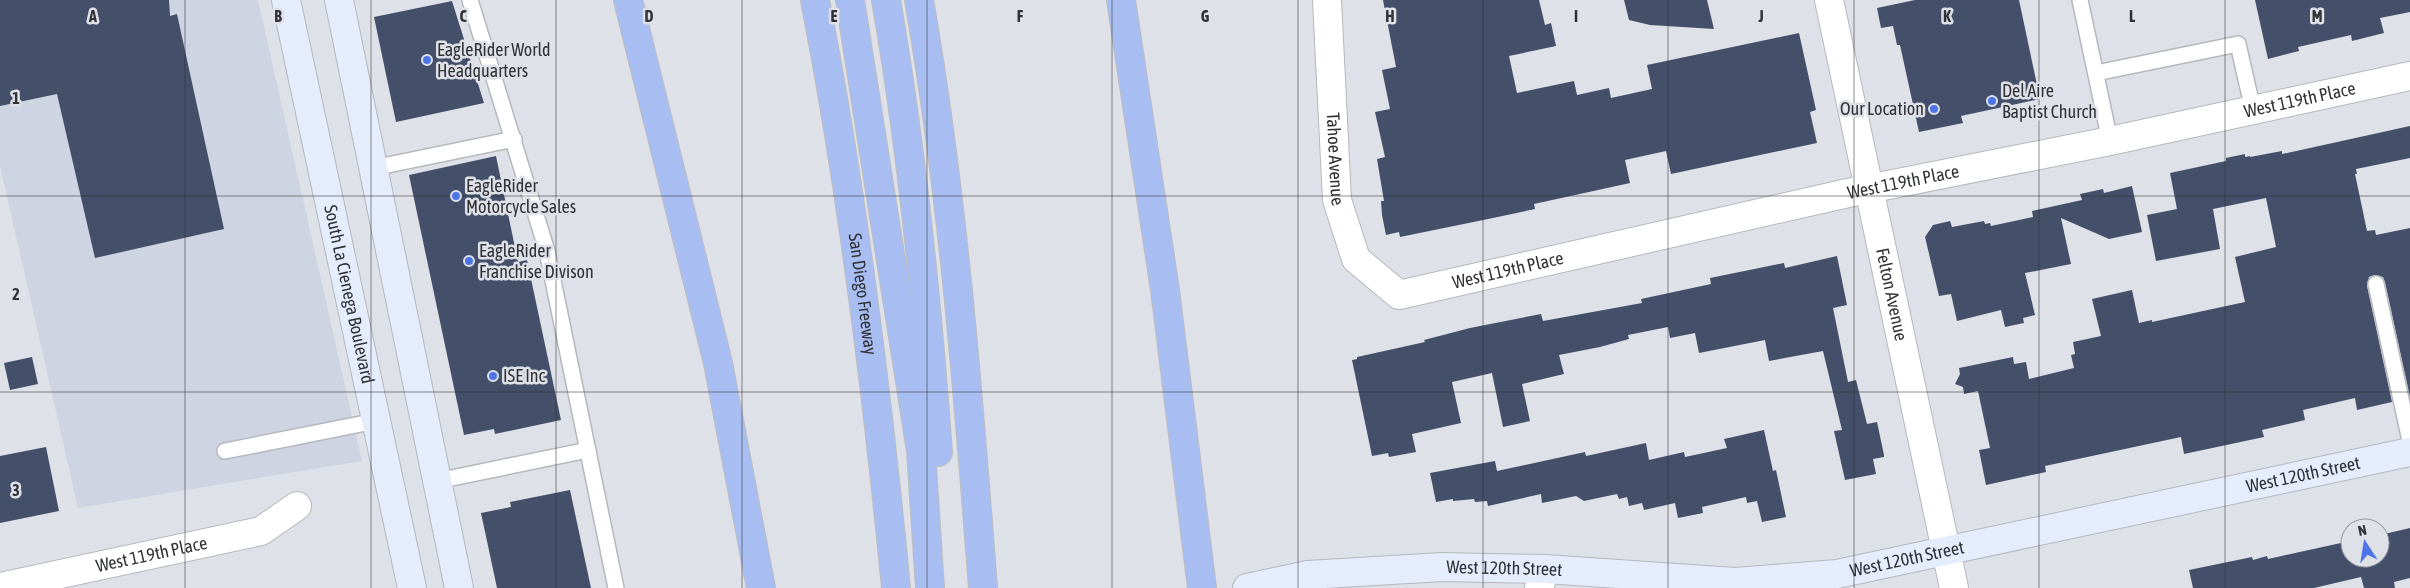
<svg xmlns="http://www.w3.org/2000/svg" width="2410" height="588" font-family="'Asap Condensed',sans-serif">
<style>
.built{fill:#ced4e1}
.building{fill:#444f6a}
.lines{fill:none;stroke-linecap:round;stroke-linejoin:round}
.lane-casing{stroke:#b5b8be;stroke-width:18}
.street-casing{stroke:#b5b8be;stroke-width:30}
.secondary-casing{stroke:#b5b8be;stroke-width:30}
.highway-casing{stroke:#bdbdbe;stroke-width:30}
.lane{stroke:#fff;stroke-width:15}
.street{stroke:#fff;stroke-width:28}
.secondary{stroke:#e5ecfb;stroke-width:28}
.highway{stroke:#a8bef3;stroke-width:28}
.grid{fill:none;stroke:#313235;stroke-width:1;stroke-opacity:0.55}
.poi-dot{fill:#4e75e8;stroke:#dfe1e8;stroke-width:2}
.labels{text-anchor:middle;stroke-width:5;stroke-linejoin:round;paint-order:stroke}
.poi-label{font-size:18px;fill:#313235;stroke:#dfe1e8;text-anchor:start}
.street-label{font-size:18px;fill:#313235;stroke:#dfe1e8}
.grid-label{font-size:16px;text-anchor:middle;font-weight:bold;fill:#313235;stroke:#dfe1e8;stroke-width:5;stroke-linejoin:round;paint-order:stroke}
</style>
<rect width="100%" height="100%" fill="#dfe1e8"/>
<!-- built -->
<polygon class="built" points="0,0 258,0 362,461 78,508 0,166"/>
<!-- building -->
<g class="building">
<polygon points="0,0 169,0 170,16 177,14 224,229 95,258 57,94 0,106"/>
<polygon points="1383,0 1539,0 1545,25 1551,23 1556,46 1509,56 1517,93 1574,81 1577,95 1609,88 1611,98 1652,89 1647,65 1799,33 1816,110 1810,112 1817,143 1671,174 1666,151 1625,160 1630,183 1534,204 1535,209 1493,218 1400,237 1399,232 1386,235 1382,215 1381,201 1384,201 1377,159 1385,157 1375,112 1390,109 1382,70 1396,67"/>
<polygon points="1624,0 1707,0 1714,29 1650,25 1629,20"/>
<polygon points="1915,0 2019,0 2040,99 1961,116 1963,123 1919,132 1900,45 1897,45 1893,26 1881,28 1877,8"/>
<polygon points="2255,0 2410,0 2410,12 2380,18 2384,33 2352,41 2351,35 2298,47 2299,51 2268,59"/>
<polygon points="452,1 484,103 396,122 374,17"/>
<polygon points="2410,126 2410,158 2356,169 2357,174 2355,174 2367,231 2375,230 2376,235 2410,228 2410,397 2385,282 2383,277 2374,275 2369,277 2367,286 2392,402 2357,410 2355,398 2303,410 2305,420 2262,430 2264,437 2184,454 2181,437 2045,466 2046,472 1986,485 1979,450 1990,448 1978,391 1964,394 1963,387 1955,384 1960,374 1959,368 2013,357 2014,364 2026,362 2029,379 2074,368 2071,355 2075,354 2073,342 2101,336 2092,299 2132,290 2139,323 2152,320 2152,322 2245,302 2235,257 2276,247 2266,198 2213,209 2220,249 2156,261 2147,215 2177,209 2170,173 2226,161 2226,158 2245,154 2245,157 2250,156 2250,157 2282,151 2282,154"/>
<polygon points="496,156 518,262 527,260 561,420 495,434 494,429 464,435 409,175"/>
<polygon points="2132,186 2142,232 2109,239 2061,218 2071,264 2025,273 2035,315 2023,318 2024,323 2005,327 2001,310 1957,321 1951,294 1939,296 1925,237 1933,225 1950,221 1952,227 1984,221 1985,224 1990,223 1991,226 2033,217 2032,211 2082,200 2080,194 2103,189 2104,193"/>
<polygon points="1837,256 1847,305 1833,308 1848,382 1856,380 1867,424 1877,422 1884,455 1884,457 1873,459 1876,474 1845,480 1834,431 1842,430 1823,351 1769,361 1765,340 1699,353 1695,333 1670,338 1668,327 1628,335 1629,339 1600,347 1559,355 1564,374 1522,384 1530,421 1503,427 1492,373 1452,382 1461,423 1412,434 1416,452 1389,457 1388,453 1372,456 1352,360 1357,359 1357,357 1425,342 1424,340 1470,328 1541,314 1543,321 1642,303 1641,299 1711,284 1710,278 1784,263 1785,268"/>
<polygon points="32,357 38,384 10,390 4,363"/>
<polygon points="1764,430 1773,471 1776,470 1786,517 1762,522 1757,501 1747,503 1746,497 1702,507 1703,513 1678,518 1675,503 1644,510 1642,503 1629,506 1627,497 1619,499 1617,494 1584,501 1576,496 1542,503 1541,494 1488,506 1487,501 1475,502 1474,499 1453,501 1453,499 1436,502 1430,473 1495,461 1497,471 1585,452 1586,456 1646,443 1649,460 1684,452 1685,457 1727,448 1724,439"/>
<polygon points="46,447 59,511 0,523 0,456"/>
<polygon points="570,490 591,588 497,588 481,513 511,507 510,502"/>
<polygon points="2410,528 2410,578 2394,582 2395,588 2364,588 2361,577 2314,588 2193,588 2189,570 2252,557 2253,560 2267,556 2268,559 2350,541 2350,558 2380,558 2380,535"/>
</g>
<g class="lines">
<defs>
<g id="lane">
<polyline points="470,0 547,251 616,588"/>
<polyline points="2080,0 2110,141"/>
<polyline points="2096,73 2238,44 2253,110"/>
<polyline points="373,168 514,139"/>
<polyline points="2376,284 2410,441"/>
<polyline points="225,451 376,421"/>
<polyline points="437,481 588,450"/>
</g>
<g id="street">
<path id="s1" d="M 1327,0 L 1337,200 L 1356,259 L 1399,295 L 1848,193 L 2110,141 L 2410,76"/>
<path id="s2" d="M 1829,0 L 1954,588"/>
<path id="s3" d="M 0,587 L 261,531 L 297,506"/>
<polyline points="1539,588 1545,569"/>
</g>
<g id="secondary">
<path id="s4" d="M 286,0 L 412,588"/>
<polyline points="339,0 459,588"/>
<path id="s5" d="M 1247,588 L 1308,575 L 1442,567 L 1545,569 L 1735,582 L 1837,574 L 2410,452"/>
</g>
<g id="highway">
<polyline points="628,0 718,363 761,588"/>
<path id="s6" d="M 815,0 C 853,194 877,391 896,588"/>
<polyline points="850,0 921,451 930,588"/>
<path d="M 886,0 C 912,149 927,301 938,452"/>
<path d="M 919,0 C 953,194 968,391 983,588"/>
<polyline points="1121,0 1165,290 1202,588"/>
</g>
</defs>
<!-- lane casing -->
<use href="#lane" class="lane-casing"/>
<!-- street casing -->
<use href="#street" class="street-casing"/>
<!-- secondary casing -->
<use href="#secondary" class="secondary-casing"/>
<!-- highway casing -->
<use href="#highway" class="highway-casing"/>
<!-- lane -->
<use href="#lane" class="lane"/>
<!-- street -->
<use href="#street" class="street"/>
<!-- secondary -->
<use href="#secondary" class="secondary"/>
<!-- highway -->
<use href="#highway" class="highway"/>
</g>
<!-- grid -->
<path class="grid" d="M 185,0 L 185,588M 371,0 L 371,588M 556,0 L 556,588M 742,0 L 742,588M 927,0 L 927,588M 1112,0 L 1112,588M 1298,0 L 1298,588M 1483,0 L 1483,588M 1668,0 L 1668,588M 1854,0 L 1854,588M 2039,0 L 2039,588M 2225,0 L 2225,588M 0,196 L 2410,196M 0,392 L 2410,392"/>
<!-- markers -->
<g class="poi-dot">
<circle cx="427" cy="60" r="5"/>
<circle cx="1992" cy="101" r="5"/>
<circle cx="1934" cy="109" r="5"/>
<circle cx="456" cy="196" r="5"/>
<circle cx="469" cy="261" r="5"/>
<circle cx="493" cy="376" r="5"/>
</g>
<g class="labels">
<!-- poi labels -->
<g class="poi-label">
<text x="437" y="56">EagleRider World<tspan x="437" dy="21">Headquarters</tspan></text>
<text x="2002" y="97">Del Aire<tspan x="2002" dy="21">Baptist Church</tspan></text>
<text x="1924" y="115" text-anchor="end">Our Location</text>
<text x="466" y="192">EagleRider<tspan x="466" dy="21">Motorcycle Sales</tspan></text>
<text x="479" y="257">EagleRider<tspan x="479" dy="21">Franchise Divison</tspan></text>
<text x="503" y="382">ISE Inc</text>
</g>
<!-- street labels -->
<g class="street-label">
<text dy="6" stroke="none"><textPath href="#s1" startOffset="1240">West 119th Place</textPath></text>
<text dy="6" stroke="none"><textPath href="#s1" startOffset="159">Tahoe Avenue</textPath></text>
<text dy="6" stroke="none"><textPath href="#s1" startOffset="835">West 119th Place</textPath></text>
<text dy="6" stroke="none"><textPath href="#s1" startOffset="430">West 119th Place</textPath></text>
<text dy="6" stroke="none"><textPath href="#s6" startOffset="298">San Diego Freeway</textPath></text>
<text dy="6" stroke="none"><textPath href="#s4" startOffset="301">South La Cienega Boulevard</textPath></text>
<text dy="6" stroke="none"><textPath href="#s2" startOffset="301">Felton Avenue</textPath></text>
<text dy="6" stroke="none"><textPath href="#s5" startOffset="1069">West 120th Street</textPath></text>
<text dy="6" stroke="none"><textPath href="#s3" startOffset="155">West 119th Place</textPath></text>
<text dy="6" stroke="none"><textPath href="#s5" startOffset="664">West 120th Street</textPath></text>
<text dy="6" stroke="none"><textPath href="#s5" startOffset="259">West 120th Street</textPath></text>
</g>
</g>
<g class="grid-label">
<text x="93" y="22">A</text>
<text x="278" y="22">B</text>
<text x="463" y="22">C</text>
<text x="649" y="22">D</text>
<text x="834" y="22">E</text>
<text x="1020" y="22">F</text>
<text x="1205" y="22">G</text>
<text x="1390" y="22">H</text>
<text x="1576" y="22">I</text>
<text x="1761" y="22">J</text>
<text x="1947" y="22">K</text>
<text x="2132" y="22">L</text>
<text x="2317" y="22">M</text>
<text x="16" y="104">1</text>
<text x="16" y="300">2</text>
<text x="16" y="496">3</text>
</g>
<!-- north arrow -->
<g transform="translate(2365 543) rotate(348)"><circle r="24" fill="#dfe1e8" stroke="#999ba0"/>
<path d="M0-4L9 19L0 12L-9 19Z" fill="#4e75e8"/>
<text y="-8" font-size="14" font-weight="bold" text-anchor="middle" fill="#313235">N</text>
</g>
</svg>
